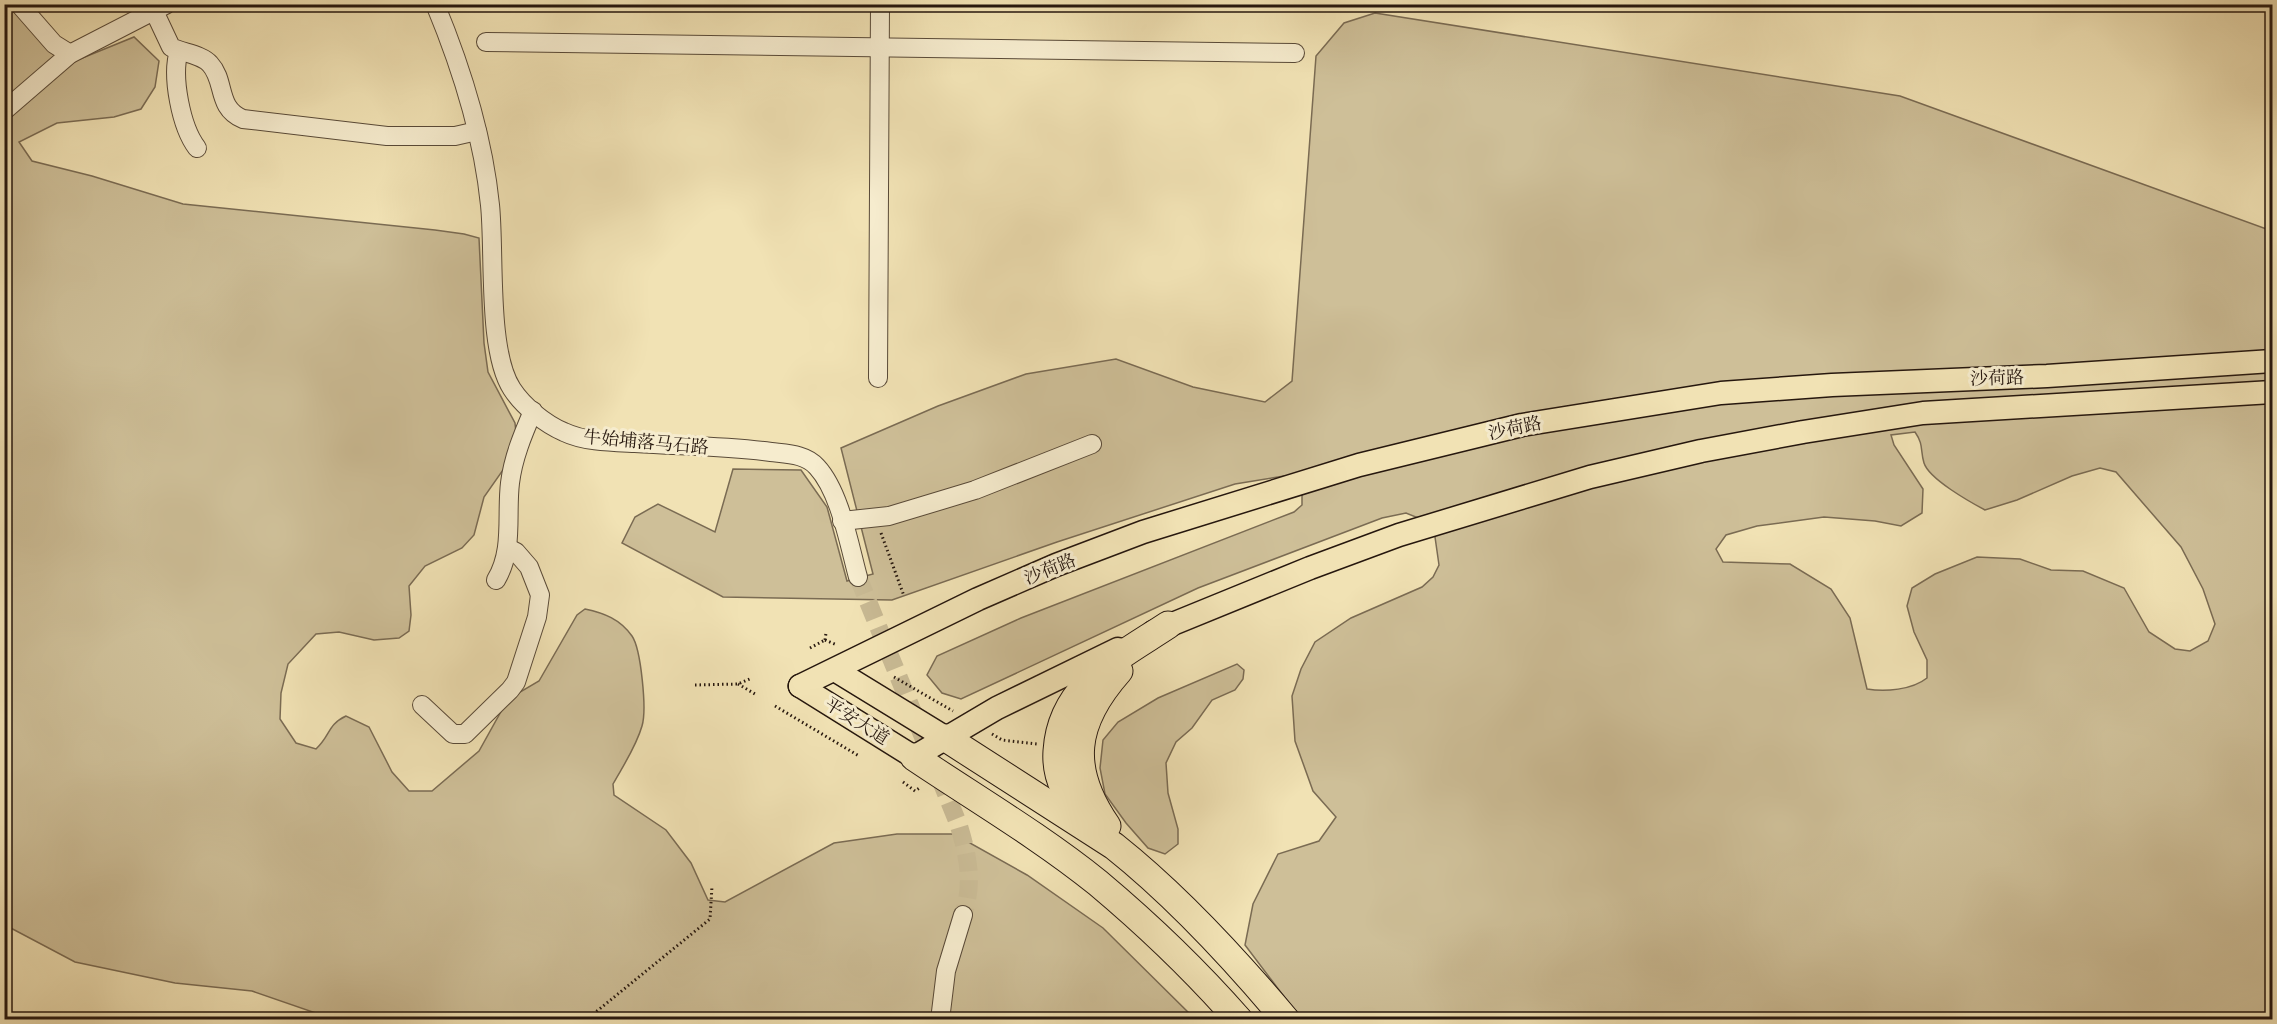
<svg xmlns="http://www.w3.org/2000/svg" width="2277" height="1024" font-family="'IM FELL Great Primer','Noto Serif SC',serif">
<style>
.green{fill:#cebf98;stroke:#7a6b53;stroke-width:1.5;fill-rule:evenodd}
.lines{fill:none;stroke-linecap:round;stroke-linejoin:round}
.minor-tunnel{stroke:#c8b993;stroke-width:18;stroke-dasharray:18 9;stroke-linecap:butt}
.minor-casing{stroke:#594a38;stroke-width:20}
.major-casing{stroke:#26170e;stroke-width:25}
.highway-casing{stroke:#26170e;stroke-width:29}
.path{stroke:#26170e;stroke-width:3;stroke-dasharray:1.5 3;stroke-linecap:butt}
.minor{stroke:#f6ecce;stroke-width:18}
.major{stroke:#f1e2b4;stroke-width:22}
.highway{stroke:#f1e2b4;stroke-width:27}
.labels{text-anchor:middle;stroke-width:6;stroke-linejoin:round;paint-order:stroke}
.street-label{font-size:18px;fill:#26170e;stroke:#f6ecce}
</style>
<rect width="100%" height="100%" fill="#f1e2b4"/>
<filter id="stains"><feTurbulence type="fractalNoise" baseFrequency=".00333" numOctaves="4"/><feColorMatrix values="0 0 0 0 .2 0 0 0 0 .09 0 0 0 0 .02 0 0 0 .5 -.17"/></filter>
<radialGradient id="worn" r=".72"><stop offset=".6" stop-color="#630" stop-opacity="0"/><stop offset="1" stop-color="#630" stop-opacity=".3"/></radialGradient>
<!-- green -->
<g class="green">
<path d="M 4,5 L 9,5 L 58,57 L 80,59 L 134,37 L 159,61 L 155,87 L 141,109 L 114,117 L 57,123 L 19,142 L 32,161 L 92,176 L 183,204 L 435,230 L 464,234 L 479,238 L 484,343 L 488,372 L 515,423 L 517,443 L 510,460 L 484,497 L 474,535 L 462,548 L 425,566 L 409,586 L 411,615 L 409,631 L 399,638 L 374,640 L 339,632 L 316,634 L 288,664 L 281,693 L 280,719 L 296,743 L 316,749 C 331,735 327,725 346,716 L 369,727 L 392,772 L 409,791 L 432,791 L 479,751 L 503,708 L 520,692 L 539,681 L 577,615 L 585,609 C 604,613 620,619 632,636 C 641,649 647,710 642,726 C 636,747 623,766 613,784 L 614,795 L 666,830 L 691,863 L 708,900 L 725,902 L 834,843 L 897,834 L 954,834 L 1027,875 L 1103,928 L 1195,1019 L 333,1019 L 252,991 L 175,983 L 75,962 L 5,925 Z"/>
<path d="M 1375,13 L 1900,96 L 2272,231 L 2272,1019 L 1301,1019 L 1245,945 L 1253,904 L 1278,854 L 1319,841 L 1336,817 L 1313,791 L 1295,741 L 1292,696 L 1301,669 L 1315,642 L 1351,618 L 1422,587 L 1433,577 L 1439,565 L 1435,537 L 1426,521 L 1406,513 L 1382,518 L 1198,588 L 961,699 L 942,693 L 927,675 L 937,656 L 1021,618 L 1294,512 L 1302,505 L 1302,491 L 1296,478 L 1284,476 L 1235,484 L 1057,542 L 892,600 L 723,597 L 622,543 L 635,517 L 658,504 L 715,532 L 733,469 L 801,470 L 827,507 L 847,581 L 873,574 L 841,448 L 938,406 L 1026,374 L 1116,359 L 1193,387 L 1265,402 L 1292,381 L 1316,56 L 1344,23 ZM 1915,432 C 1924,445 1920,450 1924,463 C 1929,479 1970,502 1985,510 L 2017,500 L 2072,476 L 2100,468 L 2116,472 L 2181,547 L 2203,589 L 2215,624 L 2208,641 L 2190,651 L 2175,649 L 2149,632 L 2124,588 L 2083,571 L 2051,570 L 2020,559 L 1977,557 L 1935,574 L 1912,588 L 1907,606 L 1914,632 L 1927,660 L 1927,678 C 1912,690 1885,692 1867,689 L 1850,618 L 1831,589 L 1790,564 L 1723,562 L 1716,549 L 1726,535 L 1757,526 L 1824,517 L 1875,521 L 1901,526 L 1922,513 L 1923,489 L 1894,445 L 1891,435 Z"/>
<polygon points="1237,664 1244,670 1243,679 1235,690 1212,700 1192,728 1176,742 1166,763 1168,793 1178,829 1178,844 1165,854 1148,848 1126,823 1105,794 1100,768 1103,740 1118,722 1158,698"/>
</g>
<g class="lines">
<!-- minor-tunnel -->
<path class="minor-tunnel" d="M 858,577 L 958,823 C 968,855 974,883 963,915"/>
<defs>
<g id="minor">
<polyline points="19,4 54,44 70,54"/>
<path d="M 435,4 C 462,69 483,135 490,205 C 495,252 487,351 512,389 C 523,406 545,424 564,432 C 585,442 612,442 635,443 C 680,446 726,446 771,452 C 787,454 806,454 817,467 C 840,492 849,544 858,577"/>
<path d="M 155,13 L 171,47 C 182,53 201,54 210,64 C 226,81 216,108 243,119 L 387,136 L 455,136 L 477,131"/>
<polyline points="486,42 1295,53"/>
<path d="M 179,51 C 171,76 181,127 197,148"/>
<polyline points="4,111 70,54 167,4"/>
<polyline points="878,378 880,4"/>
<polyline points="842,521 889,516 975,490 1092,444"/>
<path d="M 496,580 C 514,550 506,516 510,483 C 513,458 523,434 533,411"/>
<polyline points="422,705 453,734 465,734 510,690 516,682 537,617 540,595 529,567 516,552 508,548"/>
<polyline points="940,1020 946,971 963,915"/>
</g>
<g id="major">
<polyline points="1153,632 1310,568 1399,535 1590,477 1701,451 1803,432 1923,413 2272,392"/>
<polyline points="835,670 946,738"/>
<polyline points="800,686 914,757 997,708 1118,649"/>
<polyline points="800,686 978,599 1056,565 1143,532 1359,465 1522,425 1721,393 1832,385 2047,376 2272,361"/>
</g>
<g id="highway">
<path d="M 946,738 L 1114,846 C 1177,896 1234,958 1286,1020"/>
<path d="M 914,757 C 975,798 1041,837 1098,883 C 1148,925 1196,971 1239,1020"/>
<path d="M 1087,820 C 1068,800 1055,779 1057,751 C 1061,685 1118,658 1168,625"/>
<path d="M 1107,826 C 1067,768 1073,723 1119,671"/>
</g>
</defs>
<!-- minor casing -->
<use href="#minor" class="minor-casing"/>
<!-- major casing -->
<use href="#major" class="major-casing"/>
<!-- highway casing -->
<use href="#highway" class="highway-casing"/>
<!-- path -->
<g class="path">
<polyline points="881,533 904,596"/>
<polyline points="825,640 837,645"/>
<polyline points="825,640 826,633"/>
<polyline points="810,648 825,640"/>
<polyline points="894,677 953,711"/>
<polyline points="738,684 755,694"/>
<polyline points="695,685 738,684 752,678"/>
<polyline points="775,706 859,756"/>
<polyline points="992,734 1002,740 1037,744"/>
<polyline points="903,782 915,791 921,787"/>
<polyline points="586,1020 710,919 712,886"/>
</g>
<!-- minor -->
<use href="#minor" class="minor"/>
<!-- major -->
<use href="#major" class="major"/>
<!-- highway -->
<use href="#highway" class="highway"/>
</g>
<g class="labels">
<!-- street labels -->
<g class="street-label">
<text transform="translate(1997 378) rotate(-2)" y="6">沙荷路</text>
<text transform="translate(1515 428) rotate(-12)" y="6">沙荷路</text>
<text transform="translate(646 442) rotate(5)" y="6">牛始埔落马石路</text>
<text transform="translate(1050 569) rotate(-22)" y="6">沙荷路</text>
<text transform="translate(857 721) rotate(32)" y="6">平安大道</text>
</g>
</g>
<!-- margin -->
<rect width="2277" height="1024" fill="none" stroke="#f1e2b4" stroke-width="24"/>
<rect x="6" y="6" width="2265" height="1012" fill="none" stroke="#26170e" stroke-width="3"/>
<rect x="12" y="12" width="2253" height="1000" fill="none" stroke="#26170e" stroke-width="1.5"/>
<rect width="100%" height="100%" filter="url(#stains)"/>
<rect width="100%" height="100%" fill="url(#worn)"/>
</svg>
